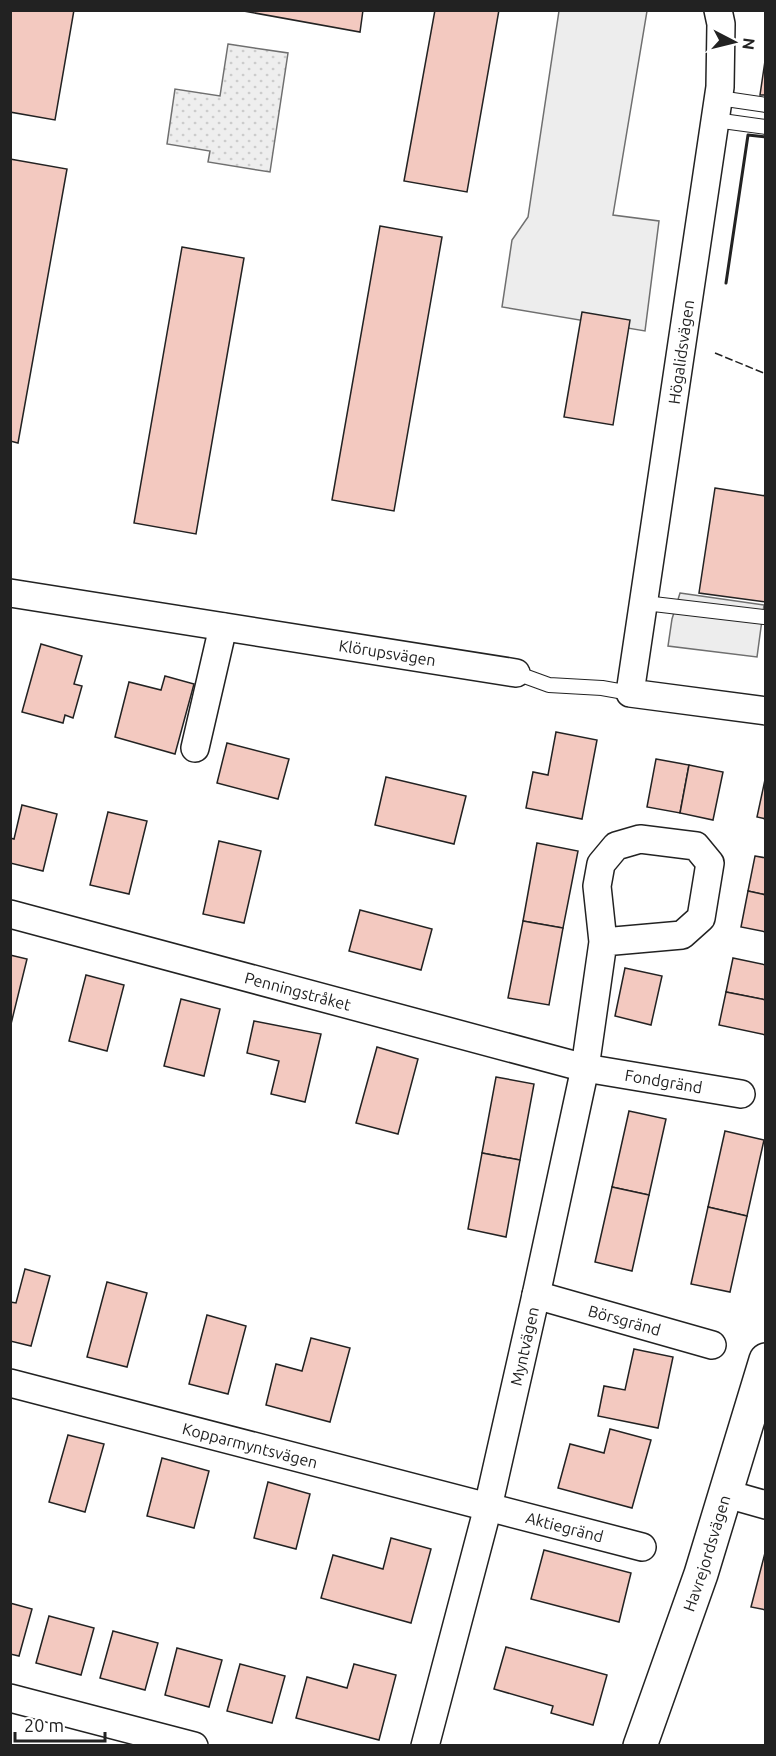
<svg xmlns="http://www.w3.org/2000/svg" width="776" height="1756" font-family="Ubuntu,sans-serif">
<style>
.park{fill:url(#park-dots);stroke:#6f6f6f;stroke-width:1.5}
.parking{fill:#ededed;stroke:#6f6f6f;stroke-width:1.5}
.building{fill:#f3c9c0;stroke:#222;stroke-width:1.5}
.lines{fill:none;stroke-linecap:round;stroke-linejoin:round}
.lane-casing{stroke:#222;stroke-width:16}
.street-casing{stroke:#222;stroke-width:30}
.secondary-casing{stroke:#222;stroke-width:36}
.lane{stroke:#fff;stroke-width:14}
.street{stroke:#fff;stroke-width:27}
.secondary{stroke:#fff;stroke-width:33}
.fence{stroke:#222;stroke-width:1.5;stroke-dasharray:8 3;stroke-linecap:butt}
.wall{stroke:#222;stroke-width:3}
.labels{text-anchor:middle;stroke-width:4.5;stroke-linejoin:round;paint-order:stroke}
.street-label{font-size:16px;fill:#222;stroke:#fff}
</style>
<defs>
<pattern id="park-dots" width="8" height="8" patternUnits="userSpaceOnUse" patternTransform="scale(1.5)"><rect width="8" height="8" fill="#eee"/><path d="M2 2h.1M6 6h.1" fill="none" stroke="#ccc" stroke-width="1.8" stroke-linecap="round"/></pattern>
</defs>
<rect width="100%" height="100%" fill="#fff"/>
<!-- park -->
<polygon class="park" points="228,44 288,53 270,172 208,162 210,151 167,144 175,89 220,96"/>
<!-- parking -->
<g class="parking">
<polygon points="559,11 647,11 613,215 659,221 645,331 502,307 512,240 528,217"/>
<polygon points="680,593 764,605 757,657 668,646 672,619"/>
</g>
<!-- building -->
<g class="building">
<polygon points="10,10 74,10 55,120 10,112"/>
<polygon points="238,10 363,10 360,32"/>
<polygon points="435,10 499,10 467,192 404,181"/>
<polygon points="766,54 766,95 760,95"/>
<polygon points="10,159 67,169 18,443 10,441"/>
<polygon points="380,226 442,237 394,511 332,500"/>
<polygon points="182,247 244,258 196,534 134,523"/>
<polygon points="582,312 630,320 613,425 564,417"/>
<polygon points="715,488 766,496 766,602 699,593"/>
<polygon points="41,644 82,656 74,684 82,686 73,718 65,715 63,723 22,712"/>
<polygon points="165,676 194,684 175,754 115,737 129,682 161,690"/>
<polygon points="556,732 597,740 582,819 526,808 533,772 548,775"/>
<polygon points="227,743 289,759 278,799 217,783"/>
<polygon points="656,759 689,765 680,813 647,807"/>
<polygon points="689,765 723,772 713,820 680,813"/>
<polygon points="766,775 766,819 757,817"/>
<polygon points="386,777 466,796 454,844 375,825"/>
<polygon points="22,805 57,814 43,871 10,863 10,838 14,839"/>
<polygon points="108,812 147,821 129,894 90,885"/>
<polygon points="219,841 261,851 244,923 203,914"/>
<polygon points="537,843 578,851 563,928 523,921"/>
<polygon points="755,856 766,858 766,895 748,891"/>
<polygon points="748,891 766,895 766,932 741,927"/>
<polygon points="360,910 432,929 421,970 349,951"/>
<polygon points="523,921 563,928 549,1005 508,998"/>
<polygon points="10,955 27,959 11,1024 10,1023"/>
<polygon points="733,958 766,965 766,1000 726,992"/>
<polygon points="625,968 662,976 651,1025 615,1016"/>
<polygon points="86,975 124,985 107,1051 69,1041"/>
<polygon points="726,992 766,1000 766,1035 719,1025"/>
<polygon points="181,999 220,1009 204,1076 164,1066"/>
<polygon points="254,1021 321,1034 305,1102 271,1094 279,1061 247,1053"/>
<polygon points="377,1047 418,1059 398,1134 356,1123"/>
<polygon points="496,1077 534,1084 520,1160 482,1153"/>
<polygon points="629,1111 666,1119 649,1195 612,1187"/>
<polygon points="725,1131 764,1140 747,1216 708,1207"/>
<polygon points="482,1153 520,1160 506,1237 468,1229"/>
<polygon points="612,1187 649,1195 632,1271 595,1262"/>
<polygon points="708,1207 747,1216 730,1292 691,1284"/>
<polygon points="25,1269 50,1276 31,1346 10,1341 10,1302 16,1303"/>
<polygon points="107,1282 147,1293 127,1367 87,1357"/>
<polygon points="207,1315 246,1326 228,1394 189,1384"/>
<polygon points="311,1338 350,1348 330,1422 266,1405 276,1364 302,1371"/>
<polygon points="634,1349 673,1357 658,1428 598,1416 604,1386 625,1390"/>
<polygon points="610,1429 651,1440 632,1508 558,1488 570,1444 604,1453"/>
<polygon points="68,1435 104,1444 85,1512 49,1502"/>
<polygon points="162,1458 209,1471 194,1528 147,1516"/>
<polygon points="268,1482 310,1494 296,1549 254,1538"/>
<polygon points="391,1538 431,1549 411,1623 321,1598 333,1555 383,1569"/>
<polygon points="766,1549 766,1610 751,1607"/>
<polygon points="544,1550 631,1573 619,1622 531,1599"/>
<polygon points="10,1603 32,1609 19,1656 10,1654"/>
<polygon points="49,1616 94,1628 81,1675 36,1663"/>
<polygon points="113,1631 158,1643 145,1690 100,1678"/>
<polygon points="506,1647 607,1675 593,1725 551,1713 553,1706 494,1689"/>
<polygon points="177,1648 222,1660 209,1707 165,1695"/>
<polygon points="240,1664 285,1676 272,1723 227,1711"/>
<polygon points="354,1664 396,1675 379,1740 296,1718 307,1677 347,1688"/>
</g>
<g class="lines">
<defs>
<g id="lane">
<polyline points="719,98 766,105"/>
<polyline points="715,120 766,127"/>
<polyline points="645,603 764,617"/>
<polyline points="516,673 549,685 602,688 630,693"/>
</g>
<g id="street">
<polyline points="718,10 721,24 720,87 630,693 766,711"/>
<path id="s1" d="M 10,593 L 516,673"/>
<polyline points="195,748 223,627"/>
<path id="s2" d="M 10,914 L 585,1068 L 741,1094"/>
<path id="s3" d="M 536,1295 L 712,1345"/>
<path id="s4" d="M 10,1383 L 642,1547"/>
<polyline points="727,1494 766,1505"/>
<polyline points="10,1698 194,1746"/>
<path id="s5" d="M 425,1746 L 488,1507 L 536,1295 L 585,1068 L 603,942 L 597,886 L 601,864 L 616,846 L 640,839 L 696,846 L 710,863 L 701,918 L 682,935 L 603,942"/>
</g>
<g id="secondary">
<path id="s6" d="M 640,1746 L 701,1574 L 766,1360"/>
</g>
</defs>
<!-- lane casing -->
<use href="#lane" class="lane-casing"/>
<!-- street casing -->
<use href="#street" class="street-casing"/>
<!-- secondary casing -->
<use href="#secondary" class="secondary-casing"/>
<!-- lane -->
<use href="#lane" class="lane"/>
<!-- street -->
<use href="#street" class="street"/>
<!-- secondary -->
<use href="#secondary" class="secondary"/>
<!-- fence -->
<polyline class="fence" points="715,353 766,374"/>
<!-- wall -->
<polyline class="wall" points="726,283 748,135 766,137"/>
</g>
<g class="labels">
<!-- street labels -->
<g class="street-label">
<text transform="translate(681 352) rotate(-82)" y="6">Högalidsvägen</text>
<text dy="6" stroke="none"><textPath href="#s1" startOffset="382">Klörupsvägen</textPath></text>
<text dy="6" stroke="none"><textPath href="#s2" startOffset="298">Penningstråket</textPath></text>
<text dy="6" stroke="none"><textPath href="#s2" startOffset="675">Fondgränd</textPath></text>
<text dy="6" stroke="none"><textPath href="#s3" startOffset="92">Börsgränd</textPath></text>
<text dy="6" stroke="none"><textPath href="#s5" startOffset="412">Myntvägen</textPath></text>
<text dy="6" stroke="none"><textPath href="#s4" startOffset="248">Kopparmyntsvägen</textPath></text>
<text dy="6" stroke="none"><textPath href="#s4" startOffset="573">Aktiegränd</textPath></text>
<text dy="6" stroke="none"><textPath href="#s6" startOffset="204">Havrejordsvägen</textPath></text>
</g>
</g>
<!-- border -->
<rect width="776" height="1756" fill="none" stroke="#222222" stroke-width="24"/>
<!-- north arrow -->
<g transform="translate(734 42) rotate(97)" stroke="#ffffff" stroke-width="4.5" paint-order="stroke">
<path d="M0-4.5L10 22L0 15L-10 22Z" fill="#222222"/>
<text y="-9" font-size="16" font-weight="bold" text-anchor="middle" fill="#222222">N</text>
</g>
<!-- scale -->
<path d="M15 1732v9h90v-9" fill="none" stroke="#222222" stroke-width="3"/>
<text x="24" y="1732" font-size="18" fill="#222222" stroke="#ffffff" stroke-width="4.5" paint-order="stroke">20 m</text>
</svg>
